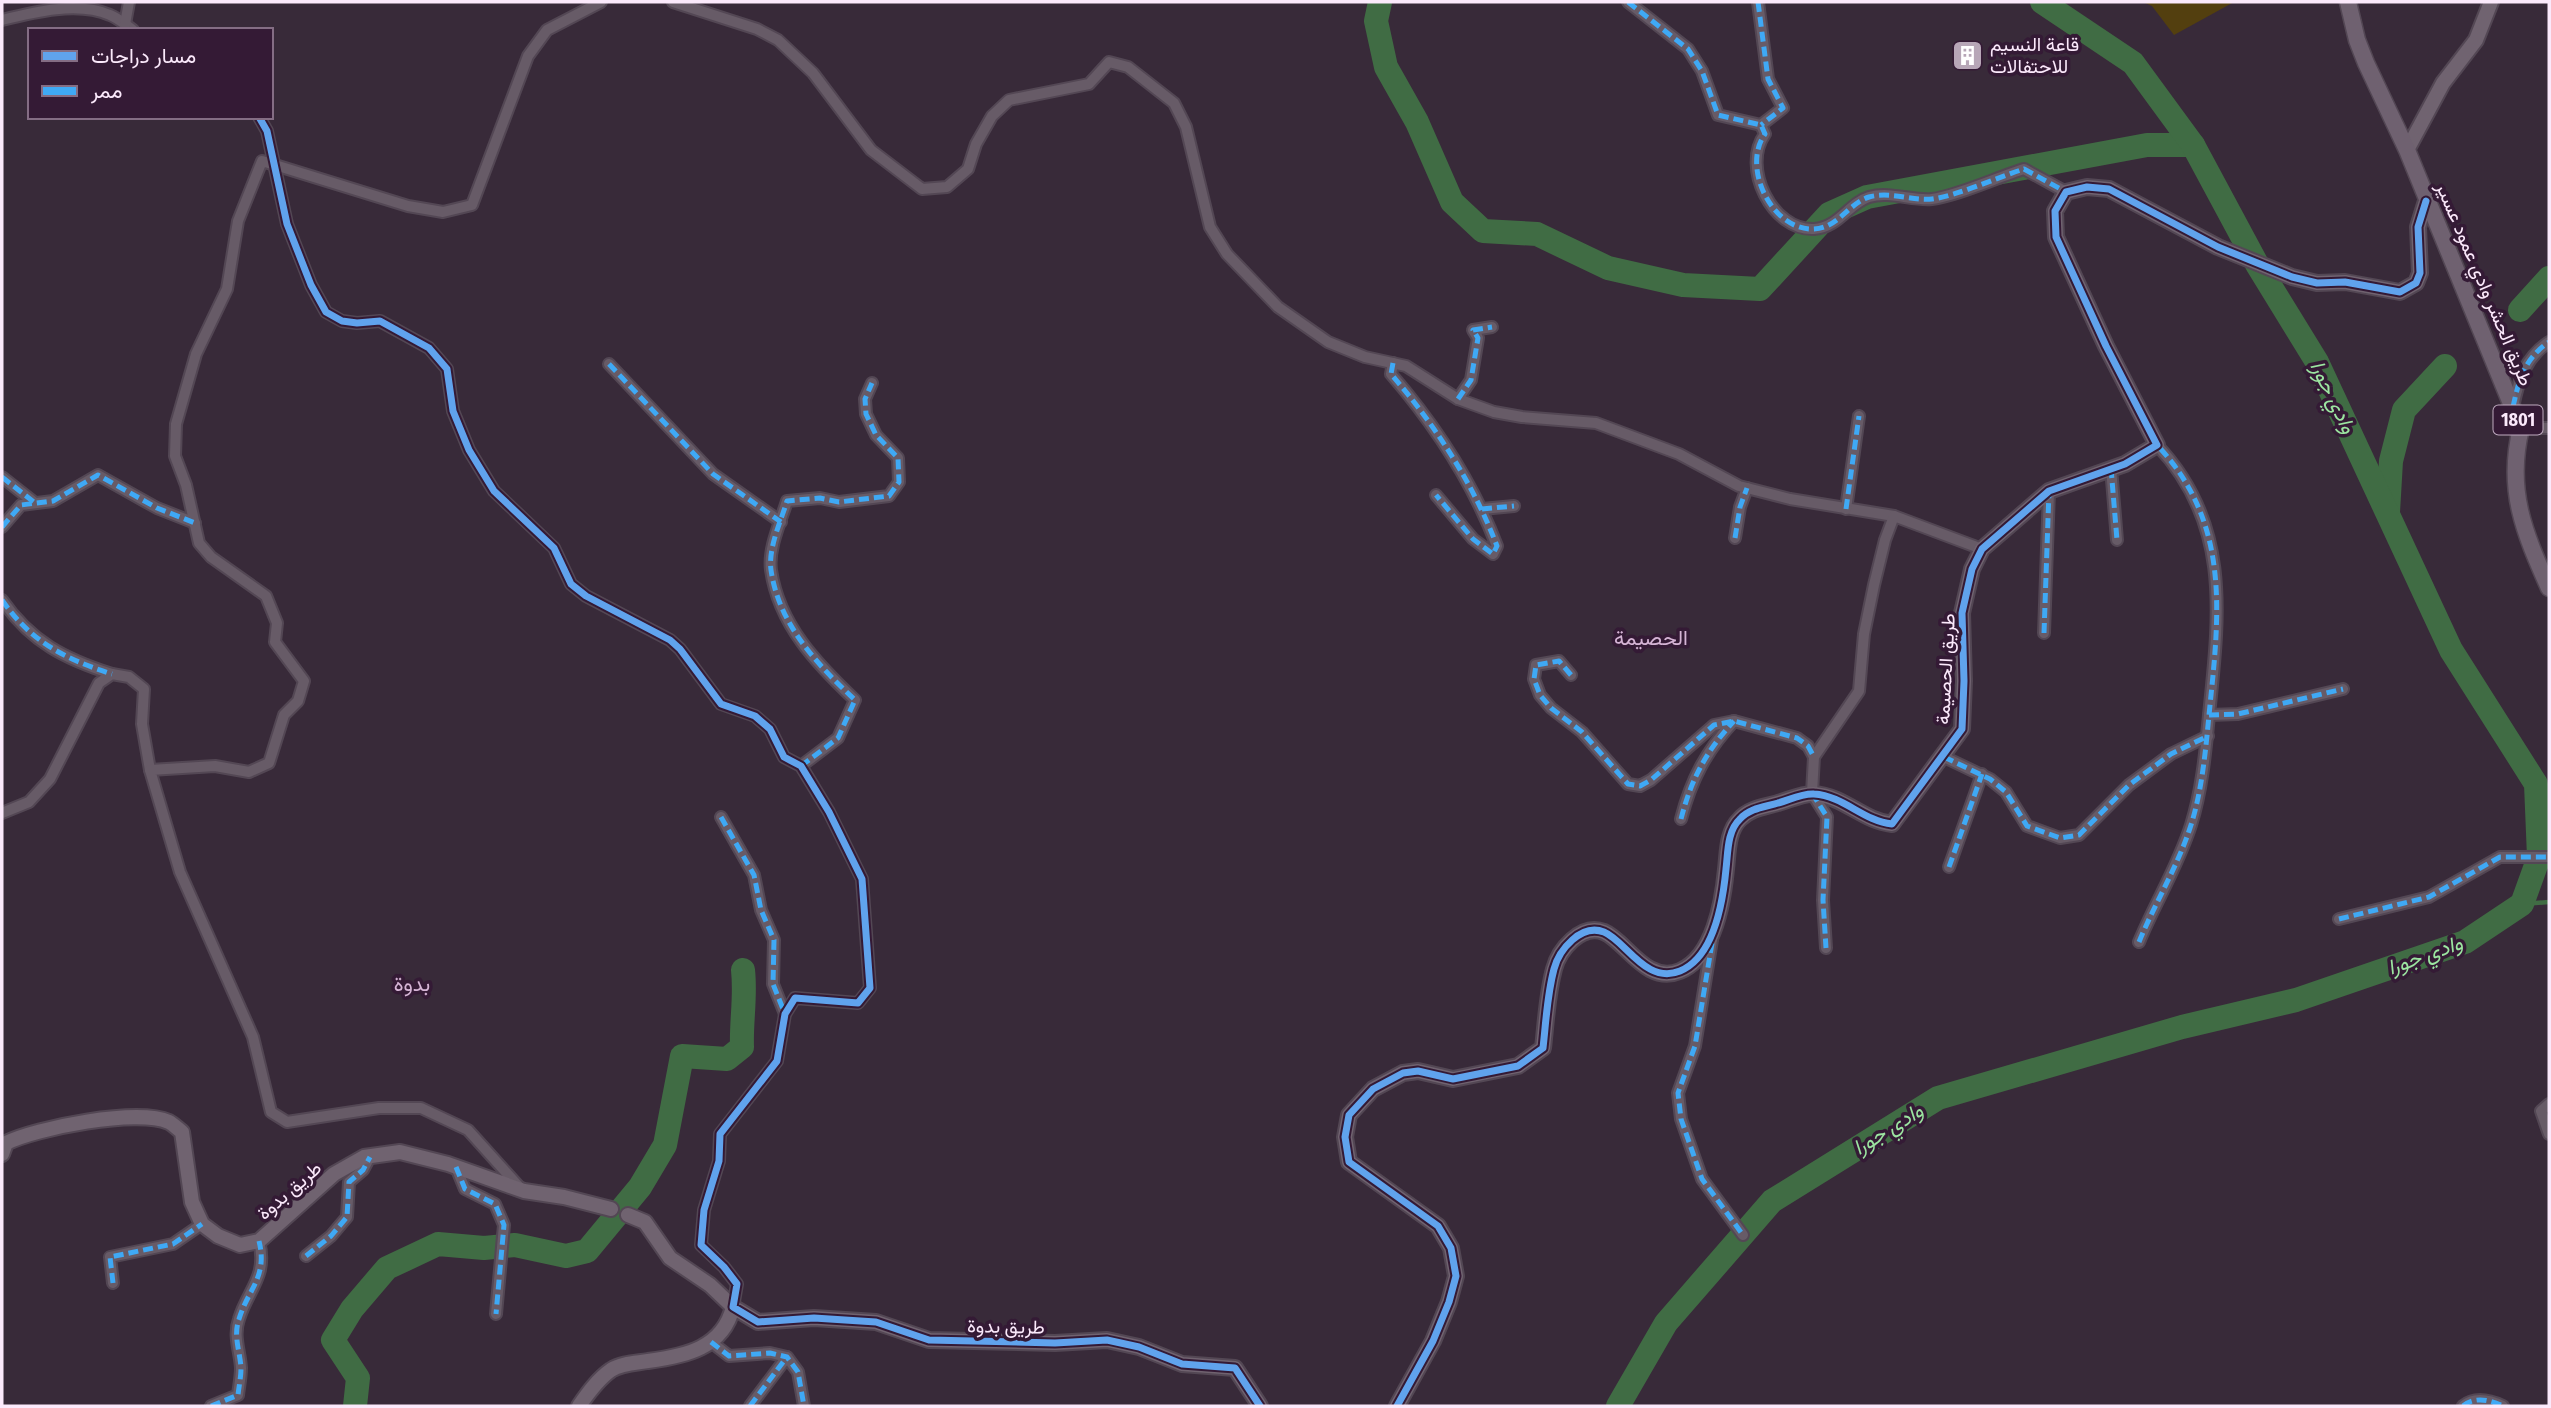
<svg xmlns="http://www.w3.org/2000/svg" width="2551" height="1408" font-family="'Fira Sans Condensed',Vazirmatn,sans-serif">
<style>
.green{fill:#533f0f}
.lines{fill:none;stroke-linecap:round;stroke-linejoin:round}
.stream{stroke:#406c44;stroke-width:4.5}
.river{stroke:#406c44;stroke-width:24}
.street-casing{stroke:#534754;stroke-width:14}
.secondary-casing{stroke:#534754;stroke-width:18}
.primary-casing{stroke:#534754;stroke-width:19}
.street{stroke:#675b67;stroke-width:10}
.secondary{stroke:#706370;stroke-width:14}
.primary{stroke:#6f6170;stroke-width:16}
.quiet{stroke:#3fa9f5;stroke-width:5;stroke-dasharray:10 5;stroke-linecap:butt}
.cycleway-casing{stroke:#341a35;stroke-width:11}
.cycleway{stroke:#60a3ed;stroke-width:7}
.labels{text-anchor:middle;stroke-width:7;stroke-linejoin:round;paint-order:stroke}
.shield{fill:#341a35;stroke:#bfabc0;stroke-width:2}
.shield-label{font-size:18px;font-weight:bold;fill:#fbe9fb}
.poi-label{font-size:19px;fill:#fbe9fb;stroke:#341a35;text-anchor:start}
.street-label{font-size:19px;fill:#fbe9fb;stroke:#341a35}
.water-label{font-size:21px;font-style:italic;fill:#9ce6a1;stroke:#341a35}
.neighbourhood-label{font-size:21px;fill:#d5b4d5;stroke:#341a35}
</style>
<rect width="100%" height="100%" fill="#382a39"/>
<!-- green -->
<polygon class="green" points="2143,2 2234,2 2174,35 2152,6"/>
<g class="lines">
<!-- stream -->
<g class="stream">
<polyline points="2532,877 2549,865"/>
<polyline points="2522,904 2549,902"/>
</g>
<!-- river -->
<g class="river">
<polyline points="1380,2 1376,21 1386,67 1417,122 1452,202 1483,231 1537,234 1608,268 1683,285 1760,289 1829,214 1867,197 2147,145 2193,145"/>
<polyline points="2520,310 2549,278"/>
<polyline points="2388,512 2391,461 2404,410 2445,366"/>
<path d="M 355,1406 L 358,1378 L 333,1340 L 352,1309 L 387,1268 L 438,1244 L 484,1248 L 515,1245 L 566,1256 L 587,1251 L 640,1187 L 665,1145 L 682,1056 L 727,1059 L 742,1047 C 741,1021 746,997 743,970"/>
<polyline points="1618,1406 1666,1323 1772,1201 1938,1098 2182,1027 2296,1000 2465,942 2522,904 2539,857 2536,784 2451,650 2317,362 2258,266 2193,145 2133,63 2042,2"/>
</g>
<defs>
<g id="street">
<polyline points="673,2 757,29 778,40 813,73 871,150 922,189 947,187 968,169 976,144 992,116 1009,100 1089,84 1109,62 1128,67 1174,103 1186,127 1210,227 1227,254 1278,307 1328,342 1365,357 1406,366 1458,399 1494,412 1522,417 1596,423 1679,454 1739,486 1790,499 1894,516"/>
<path d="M 1628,2 L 1688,49 L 1702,71 L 1718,115 L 1761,125 L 1765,134 C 1741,167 1772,231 1814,229 C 1838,228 1849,203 1869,197 C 1890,191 1912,201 1932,199 C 1957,196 1998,177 2024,169 L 2066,192"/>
<polyline points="1758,2 1768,79 1783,108 1761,125"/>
<path d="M 2,20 C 34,12 78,1 110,15 C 118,18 126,25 133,30"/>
<polyline points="125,24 129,2"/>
<polyline points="259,117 267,131 287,224 311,285 326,312 342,321 357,323 380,321 429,348 447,369 453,411 469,450 494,491 554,548 571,584 586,596 670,640 680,649 721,704 755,716 770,729 784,757 801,766 829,812 862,879 870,988 858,1003 795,998 785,1014 777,1061 720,1134 719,1161 704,1210 701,1245 724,1267 737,1284 733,1307"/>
<path d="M 1393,363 L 1391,374 C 1435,425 1473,483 1497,546 L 1493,554 L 1473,539 L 1436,495"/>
<polyline points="609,364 713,474 781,522"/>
<polyline points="1458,399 1471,380 1478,338 1473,330 1492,327"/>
<path d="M 2513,407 C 2519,379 2525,358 2549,342"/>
<polyline points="2521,428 2549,428"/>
<polyline points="2111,468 2117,540"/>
<polyline points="2,477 35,503"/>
<polyline points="1482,509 1514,506"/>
<polyline points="1846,509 1859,416"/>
<polyline points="2,527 21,505 53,501 98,475 157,508 195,523"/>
<polyline points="1735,538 1740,507 1747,488"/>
<path d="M 2,600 C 31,642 65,659 112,674"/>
<polyline points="2044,633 2049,491"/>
<polyline points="1571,675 1559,661 1536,665 1534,679 1540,695 1551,708 1582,732 1628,784 1640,786 1651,780 1714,725 1734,721 1797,738 1808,746 1814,757"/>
<polyline points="2209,715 2238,714 2343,689"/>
<polyline points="1944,757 1990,779 2006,792 2027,826 2060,838 2079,835 2129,785 2171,754 2208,736"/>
<path d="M 801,766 L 838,738 L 855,700 C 817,664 779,625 771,570 C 768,548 781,521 787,501 L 820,498 L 839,502 L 889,496 L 899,482 L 898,458 L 876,435 L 866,414 L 865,399 L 872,383"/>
<polyline points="2,813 29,802 50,779 99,683 112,674 129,677 144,689 142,724 150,770"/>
<polyline points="721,817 754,875 761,910 774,940 773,984 785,1014"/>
<path d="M 1681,819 C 1691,780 1706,751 1734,721"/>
<polyline points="1949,867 1982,774"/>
<polyline points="2339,919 2429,897 2500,857 2549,857"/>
<polyline points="1712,940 1695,1046 1678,1093 1681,1119 1702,1179 1743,1235"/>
<path d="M 2139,942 C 2155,903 2178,866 2191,825 C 2203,787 2206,745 2210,705 C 2220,609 2229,521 2157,445"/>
<polyline points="1826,948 1823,900 1827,817 1812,793 1814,757 1859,691 1864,634 1874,585 1885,540 1894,516 1982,549"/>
<polyline points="2549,1104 2541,1111 2549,1134"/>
<polyline points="456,1167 465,1189 495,1204 504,1225 496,1314"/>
<polyline points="522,1190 468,1130 421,1108 379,1108 287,1122 271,1112 253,1037 180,872 150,770 215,766 249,772 269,763 284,715 298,701 304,681 275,642 277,623 266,596 211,557 199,543 186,485 175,456 176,424 196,354 227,289 238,221 262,161 408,206 443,212 472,205 528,56 547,30 601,2"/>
<polyline points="306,1256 331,1236 347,1217 349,1182 363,1170 370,1157"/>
<polyline points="113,1283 110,1257 173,1244 202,1224"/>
<polyline points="711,1342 729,1356 770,1353 787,1357 798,1372 804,1406"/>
<path d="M 211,1406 L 238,1395 C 239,1386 241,1377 241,1368 C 240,1351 233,1336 239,1319 C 248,1289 268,1277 259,1241"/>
<polyline points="750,1406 787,1357"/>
<path d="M 2463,1406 C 2475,1396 2490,1400 2503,1406"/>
</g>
<g id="secondary">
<polyline points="2407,150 2443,83 2476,40 2491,2"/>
<path d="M 2,1154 L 6,1143 C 36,1128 137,1108 169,1122 C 173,1124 178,1129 182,1132 L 192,1202 L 202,1224 L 218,1236 L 240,1245 L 259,1241 L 334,1174 L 364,1157 L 400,1152 L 448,1164 L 524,1191 L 564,1197 L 611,1209"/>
<polyline points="733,1307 758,1322 814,1318 876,1322 929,1340 1055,1343 1107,1340 1139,1347 1182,1364 1235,1368 1260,1406"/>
<path d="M 579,1406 C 588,1393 598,1379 611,1370 C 622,1363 637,1363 648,1361 C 686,1356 723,1348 733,1307 L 710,1285 L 670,1258 L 645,1222 L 628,1215"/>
<path d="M 1397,1406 L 1433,1341 L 1449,1302 L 1456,1276 L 1451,1248 L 1438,1226 L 1349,1162 L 1345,1137 L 1349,1115 L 1373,1089 L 1403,1073 L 1418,1071 L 1453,1079 L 1518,1066 L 1543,1048 C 1546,1022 1547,995 1554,969 C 1559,950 1581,923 1604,932 C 1626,941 1646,985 1680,971 C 1714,957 1723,901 1726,869 C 1728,853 1727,831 1740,819 C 1750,808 1765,807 1778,803 C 1789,800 1803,793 1814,794 C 1844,796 1863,821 1892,824 L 1962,729 L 1964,681 L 1962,613 L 1972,569 L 1982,549 L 2049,491 L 2125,464 L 2157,445 L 2106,346 L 2056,237 L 2055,211 L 2066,192 L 2087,187 L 2109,189 L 2218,247 L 2292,277 L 2317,283 L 2345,282 L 2400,292 L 2416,283 L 2420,273 L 2418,227 L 2426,201"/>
</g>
<path id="primary" d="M 2348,2 L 2357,40 L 2366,63 L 2407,150 L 2521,428 C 2506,490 2524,532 2549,588"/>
</defs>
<!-- street casing -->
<use href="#street" class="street-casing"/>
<!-- secondary casing -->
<use href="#secondary" class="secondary-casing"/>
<!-- primary casing -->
<use href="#primary" class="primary-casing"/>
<!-- street -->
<use href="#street" class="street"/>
<!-- secondary -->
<use href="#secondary" class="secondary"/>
<!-- primary -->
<use href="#primary" class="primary"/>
<!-- quiet -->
<g class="quiet">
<path d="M 1628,2 L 1688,49 L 1702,71 L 1718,115 L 1761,125 L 1765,134 C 1741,167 1772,231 1814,229 C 1838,228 1849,203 1869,197 C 1890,191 1912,201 1932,199 C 1957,196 1998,177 2024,169 L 2066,192"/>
<polyline points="1758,2 1768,79 1783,108 1761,125"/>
<path d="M 1393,363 L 1391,374 C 1435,425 1473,483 1497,546 L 1493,554 L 1473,539 L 1436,495"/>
<polyline points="609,364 713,474 781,522"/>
<polyline points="1458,399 1471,380 1478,338 1473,330 1492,327"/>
<path d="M 2513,407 C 2519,379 2525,358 2549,342"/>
<polyline points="2111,468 2117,540"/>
<polyline points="2,477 35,503"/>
<polyline points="1482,509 1514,506"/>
<polyline points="1846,509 1859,416"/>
<polyline points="2,527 21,505 53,501 98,475 157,508 195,523"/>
<polyline points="1735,538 1740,507 1747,488"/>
<path d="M 2,600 C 31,642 65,659 112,674"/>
<polyline points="2044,633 2049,491"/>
<polyline points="1571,675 1559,661 1536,665 1534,679 1540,695 1551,708 1582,732 1628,784 1640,786 1651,780 1714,725 1734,721 1797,738 1808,746 1814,757"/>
<polyline points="2209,715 2238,714 2343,689"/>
<polyline points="1944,757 1990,779 2006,792 2027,826 2060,838 2079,835 2129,785 2171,754 2208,736"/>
<path d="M 801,766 L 838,738 L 855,700 C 817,664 779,625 771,570 C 768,548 781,521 787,501 L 820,498 L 839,502 L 889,496 L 899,482 L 898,458 L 876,435 L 866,414 L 865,399 L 872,383"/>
<polyline points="1812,793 1827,817 1823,900 1826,948"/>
<polyline points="721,817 754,875 761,910 774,940 773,984 785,1014"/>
<path d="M 1681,819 C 1691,780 1706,751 1734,721"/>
<polyline points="1949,867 1982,774"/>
<polyline points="2339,919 2429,897 2500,857 2549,857"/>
<path d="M 2139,942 C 2155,903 2178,866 2191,825 C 2203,787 2206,745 2210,705 C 2220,609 2229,521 2157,445"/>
<polyline points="1712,943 1695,1046 1678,1093 1681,1119 1702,1179 1743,1235"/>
<polyline points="456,1167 465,1189 495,1204 504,1225 496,1314"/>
<polyline points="306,1256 331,1236 347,1217 349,1182 363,1170 370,1157"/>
<polyline points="113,1283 110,1257 173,1244 202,1224"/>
<polyline points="711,1342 729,1356 770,1353 787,1357 798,1372 804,1406"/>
<path d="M 211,1406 L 238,1395 C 239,1386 241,1377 241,1368 C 240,1351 233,1336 239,1319 C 248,1289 268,1277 259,1241"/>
<polyline points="750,1406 787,1357"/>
<path d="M 2463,1406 C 2475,1396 2490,1400 2503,1406"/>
</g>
<defs>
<g id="cycleway">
<polyline points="259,117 267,131 287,224 311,285 326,312 342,321 357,323 380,321 429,348 447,369 453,411 469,450 494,491 554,548 571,584 586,596 670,640 680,649 721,704 755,716 770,729 784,757 801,766 829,812 862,879 870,988 858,1003 795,998 785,1014 777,1061 720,1134 719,1161 704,1210 701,1245 724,1267 737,1284 733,1307 758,1322 814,1318 876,1322 929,1340 1055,1343 1107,1340 1139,1347 1182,1364 1235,1368 1260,1406"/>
<path d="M 1397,1406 L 1433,1341 L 1449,1302 L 1456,1276 L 1451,1248 L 1438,1226 L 1349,1162 L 1345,1137 L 1349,1115 L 1373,1089 L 1403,1073 L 1418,1071 L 1453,1079 L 1518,1066 L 1543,1048 C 1546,1022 1547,995 1554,969 C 1559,950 1581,923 1604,932 C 1626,941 1646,985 1680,971 C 1714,957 1723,901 1726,869 C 1728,853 1727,831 1740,819 C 1750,808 1765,807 1778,803 C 1789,800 1803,793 1814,794 C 1844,796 1863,821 1892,824 L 1962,729 L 1964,681 L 1962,613 L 1972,569 L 1982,549 L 2049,491 L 2125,464 L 2157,445 L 2106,346 L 2056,237 L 2055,211 L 2066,192 L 2087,187 L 2109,189 L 2218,247 L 2292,277 L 2317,283 L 2345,282 L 2400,292 L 2416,283 L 2420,273 L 2418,227 L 2426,201"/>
</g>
</defs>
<!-- cycleway casing -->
<use href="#cycleway" class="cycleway-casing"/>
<!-- cycleway -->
<use href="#cycleway" class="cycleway"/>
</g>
<!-- icons -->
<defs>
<symbol id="building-square" viewBox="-11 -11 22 22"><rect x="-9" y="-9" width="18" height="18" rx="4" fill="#b7a6b7" stroke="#341a35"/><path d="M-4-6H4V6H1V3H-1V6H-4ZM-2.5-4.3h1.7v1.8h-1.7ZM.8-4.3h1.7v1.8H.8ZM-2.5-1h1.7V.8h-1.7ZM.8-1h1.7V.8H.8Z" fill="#fff"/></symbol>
</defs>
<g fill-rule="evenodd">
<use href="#building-square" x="1950" y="38" width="35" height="35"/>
</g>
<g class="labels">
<!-- shield labels -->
<rect class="shield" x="2493.5" y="405.5" width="49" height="29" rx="5"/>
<g class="shield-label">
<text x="2518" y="426">1801</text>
</g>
<!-- poi labels -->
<g class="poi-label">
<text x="1990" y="51">قاعة النسيم<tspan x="1990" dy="22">للاحتفالات</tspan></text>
</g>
<!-- street labels -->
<g class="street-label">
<text transform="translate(2485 284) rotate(67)" y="7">طريق الحشر وادي عمود عسير</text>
<text transform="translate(1945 669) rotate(-87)" y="7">طريق الحصيمة</text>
<text transform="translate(289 1190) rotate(-41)" y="7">طريق بدوة</text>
<text transform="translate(1006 1326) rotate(1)" y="7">طريق بدوة</text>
</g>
<!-- water labels -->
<g class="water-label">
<text transform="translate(2333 397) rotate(64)" y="7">وادي جورا</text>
<text transform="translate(2425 955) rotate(-20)" y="7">وادي جورا</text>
<text transform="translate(1888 1129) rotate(-32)" y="7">وادي جورا</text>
</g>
<!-- neighbourhood labels -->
<g class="neighbourhood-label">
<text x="1651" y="645">الحصيمة</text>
<text x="412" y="991">بدوة</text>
</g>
</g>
<!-- border -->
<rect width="2551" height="1408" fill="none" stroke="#fbe9fb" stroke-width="7"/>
<!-- legend -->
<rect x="28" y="28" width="245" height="91" fill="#341a35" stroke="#846d84" stroke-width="2"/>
<rect x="42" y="51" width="35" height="10" fill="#60a3ed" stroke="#846d84" stroke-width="2"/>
<text x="91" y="63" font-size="21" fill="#fbe9fb">مسار دراجات</text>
<rect x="42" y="86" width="35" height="10" fill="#3fa9f5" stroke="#846d84" stroke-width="2"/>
<text x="91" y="98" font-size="21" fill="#fbe9fb">ممر</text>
</svg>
